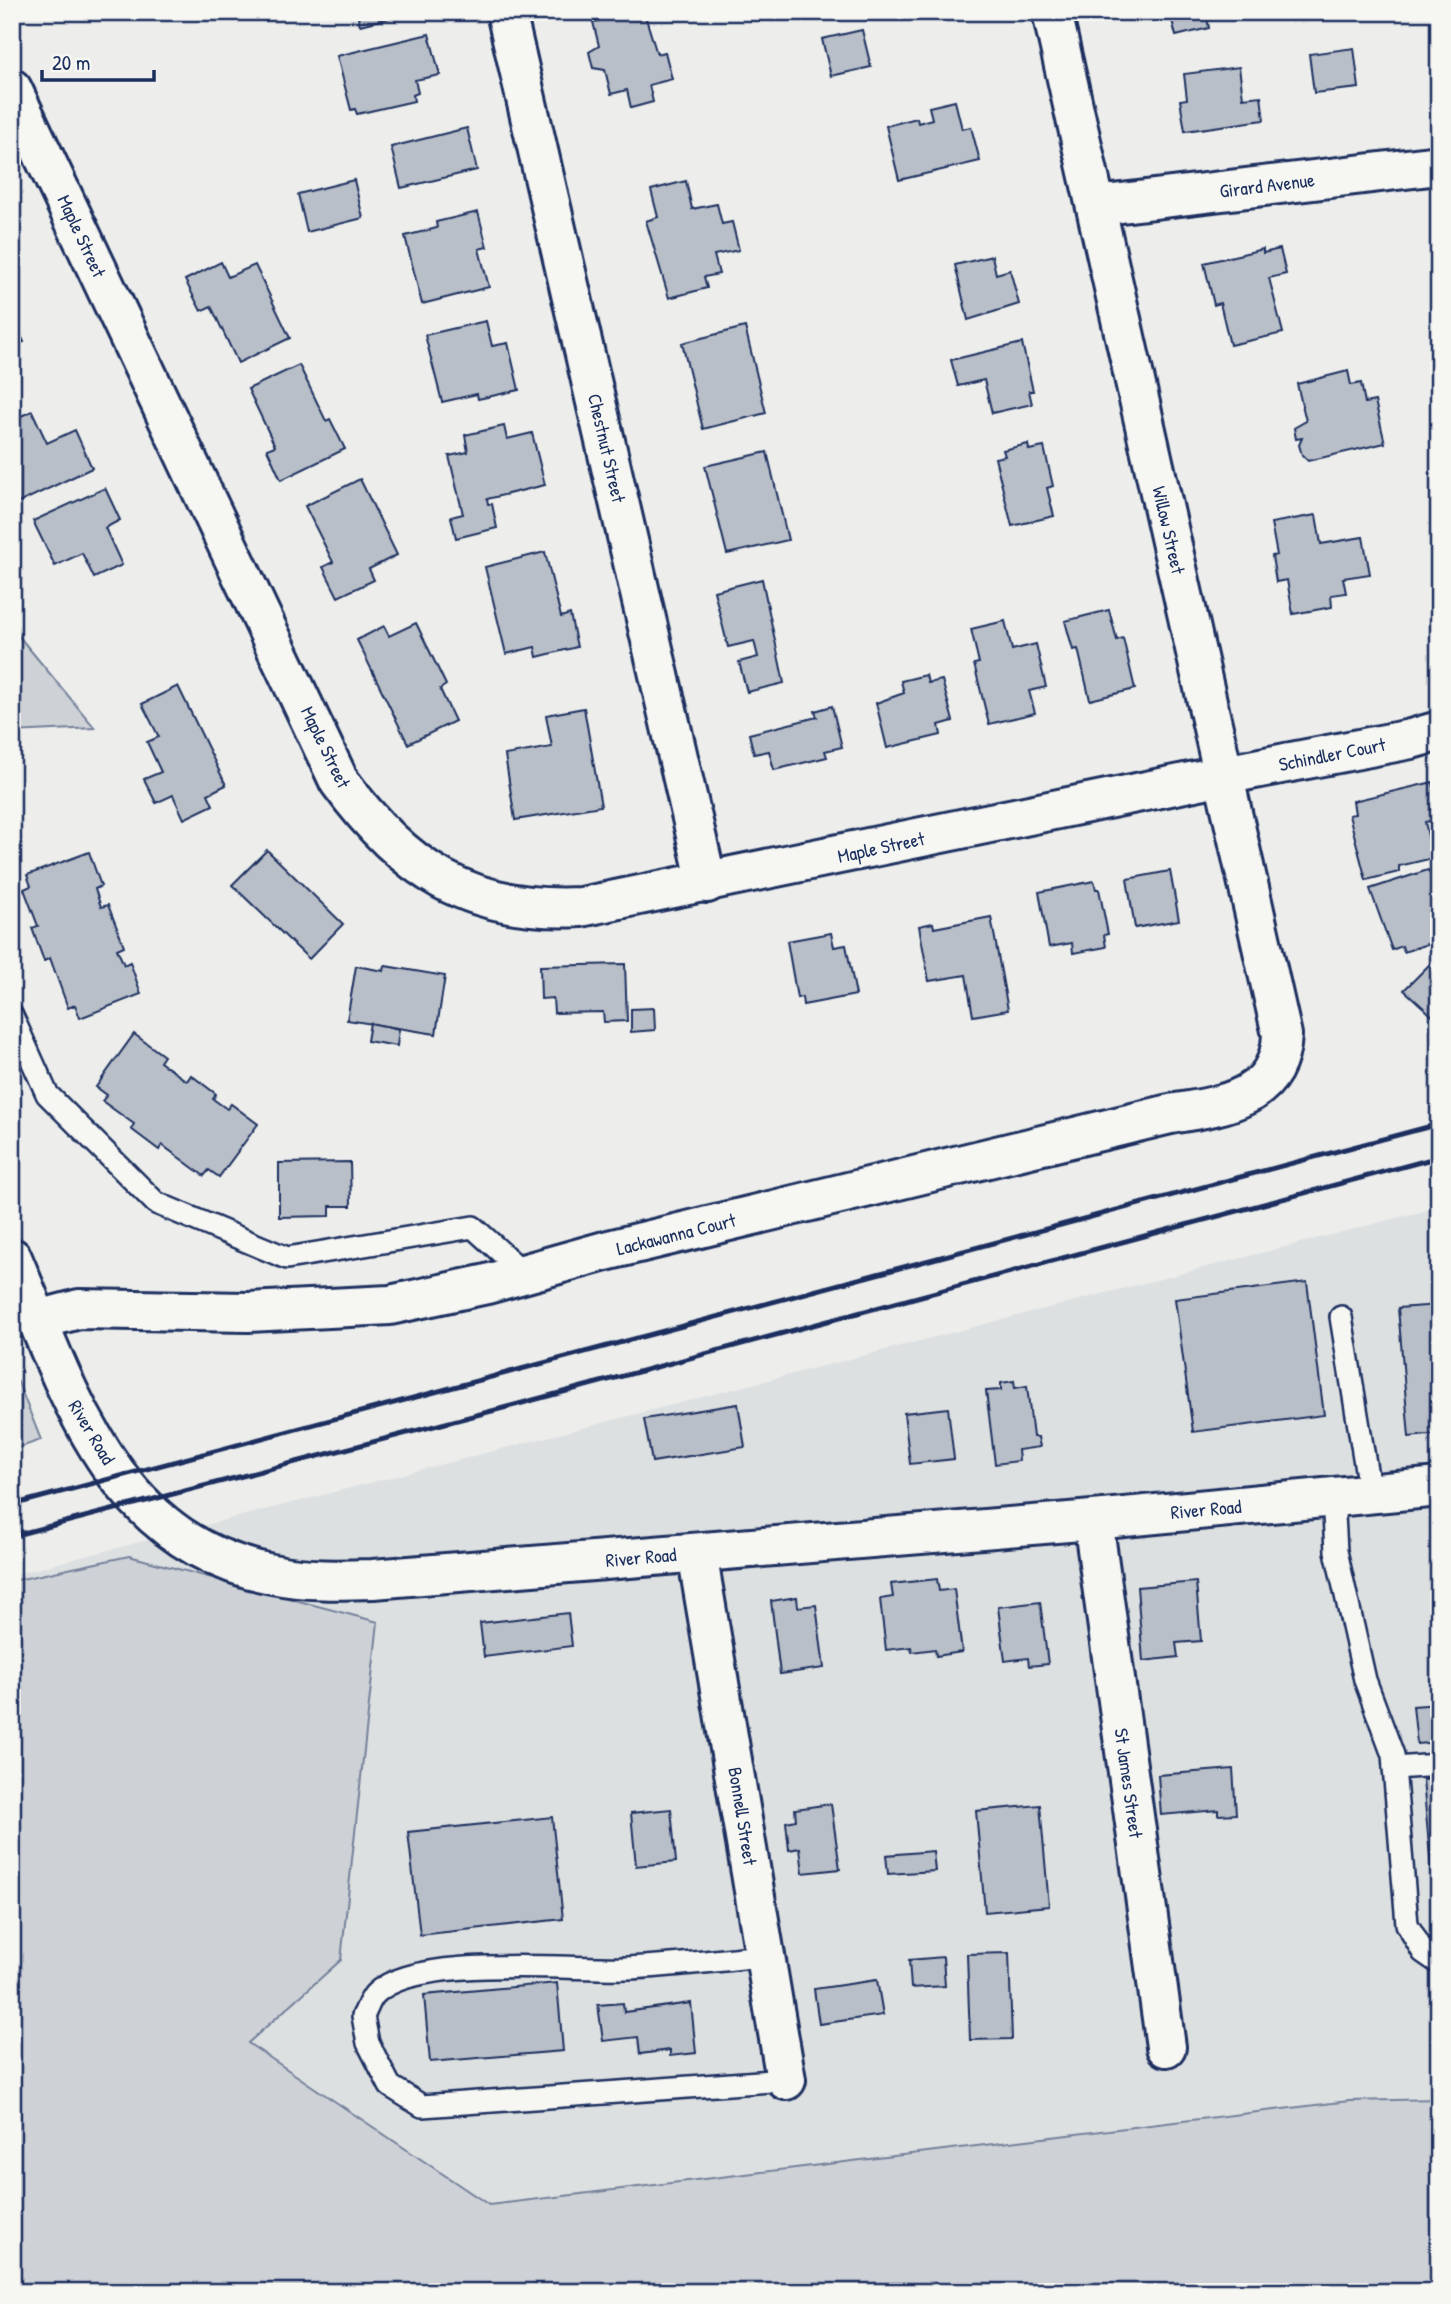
<svg xmlns="http://www.w3.org/2000/svg" width="1451" height="2304" font-family="'Patrick Hand',sans-serif">
<style>
.built{fill:#dde0e1}
.green{fill:#ced2d7;stroke:#74809a;stroke-width:2}
.building{fill:#b9bfc8;stroke:#1b2f5e;stroke-width:2}
.lines{fill:none;stroke-linecap:round;stroke-linejoin:round}
.service-casing{stroke:#1b2f5e;stroke-width:26}
.minor-casing{stroke:#1b2f5e;stroke-width:44}
.service{stroke:#f6f6f2;stroke-width:21}
.minor{stroke:#f6f6f2;stroke-width:38}
.rail{stroke:#1b2f5e;stroke-width:5}
.labels{text-anchor:middle;stroke-width:6;stroke-linejoin:round;paint-order:stroke}
.street-label{font-size:19px;fill:#1b2f5e;stroke:#f6f6f2}
</style>
<rect width="100%" height="100%" fill="#edeeec"/>
<filter id="ink" filterUnits="userSpaceOnUse"><feTurbulence type="fractalNoise" baseFrequency=".0143" numOctaves="2"/><feDisplacementMap in="SourceGraphic" scale="14" xChannelSelector="R" yChannelSelector="G"/><feConvolveMatrix kernelMatrix="1 2 1 2 8 2 1 2 1" color-interpolation-filters="sRGB"/></filter>
<g filter="url(#ink)">
<!-- built -->
<polygon class="built" points="1439,1207 1439,2282 1344,2292 12,2205 12,1575"/>
<!-- green -->
<g class="green">
<polygon points="12,628 95,728 12,732"/>
<polygon points="12,1367 41,1440 12,1450"/>
<polygon points="129,1556 378,1622 341,1960 248,2043 489,2205 1349,2101 1439,2099 1439,2292 12,2292 12,1581"/>
</g>
<!-- building -->
<g class="building">
<polygon points="348,12 415,12 360,25 357,13 349,15"/>
<polygon points="638,12 644,12 657,54 665,52 672,79 649,85 653,102 631,108 627,90 611,94 605,70 593,68 589,52 599,46 593,22"/>
<polygon points="1206,12 1209,28 1176,36 1171,16"/>
<polygon points="862,30 871,67 831,76 822,39"/>
<polygon points="429,34 440,75 415,80 418,93 413,95 414,101 357,114 355,109 351,110 337,56"/>
<polygon points="1354,48 1359,88 1314,93 1309,54"/>
<polygon points="1239,67 1243,98 1261,96 1264,120 1185,131 1180,100 1187,99 1184,74"/>
<polygon points="955,101 962,129 971,127 980,161 899,180 886,126 917,118 918,123 932,119 929,107"/>
<polygon points="467,128 477,170 401,188 391,147"/>
<polygon points="354,180 363,218 307,232 298,194"/>
<polygon points="686,181 692,209 717,204 722,224 732,222 739,250 714,255 719,274 704,277 707,288 669,298 646,221 658,217 651,190"/>
<polygon points="478,212 487,247 479,249 489,287 422,304 405,236 437,228 436,222"/>
<polygon points="1263,249 1263,253 1280,249 1286,274 1269,278 1283,333 1230,345 1220,303 1214,305 1204,263"/>
<polygon points="992,256 996,274 1010,270 1019,304 968,320 955,265"/>
<polygon points="221,262 228,277 255,265 290,338 238,363 211,306 201,311 185,280"/>
<polygon points="12,317 24,342 12,347"/>
<polygon points="486,321 492,346 508,343 519,390 478,399 477,394 442,402 425,335"/>
<polygon points="745,327 766,413 703,429 682,343"/>
<polygon points="1022,343 1033,391 1029,391 1032,404 992,413 984,380 958,386 951,360"/>
<polygon points="299,365 326,421 330,419 345,449 281,480 267,449 275,446 248,389"/>
<polygon points="1348,371 1351,385 1361,383 1365,403 1375,401 1385,443 1308,461 1302,455 1299,445 1302,438 1296,439 1294,428 1306,421 1297,384"/>
<polygon points="32,411 47,443 75,430 92,468 12,506 12,420"/>
<polygon points="504,426 507,439 532,433 545,485 487,499 488,504 492,504 497,528 456,538 451,517 463,514 449,456 468,452 465,435"/>
<polygon points="1028,444 1029,450 1044,447 1053,486 1047,488 1054,516 1012,526 995,458 1005,456 1003,450"/>
<polygon points="767,452 788,540 727,554 705,466"/>
<polygon points="360,479 397,555 369,569 374,580 338,597 323,567 333,562 305,506"/>
<polygon points="105,488 120,520 105,528 122,565 94,578 82,553 55,566 33,521"/>
<polygon points="1316,515 1321,544 1363,537 1370,574 1343,578 1346,593 1331,595 1332,607 1293,614 1287,580 1276,582 1272,556 1277,555 1271,523"/>
<polygon points="545,552 561,617 570,614 577,647 537,657 535,647 506,654 485,567"/>
<polygon points="762,579 784,683 747,692 739,662 758,657 754,641 728,647 714,591"/>
<polygon points="1109,610 1117,640 1123,638 1135,689 1090,700 1078,649 1073,650 1065,621"/>
<polygon points="1005,621 1012,650 1036,644 1046,687 1029,691 1035,713 989,724 974,664 979,663 971,629"/>
<polygon points="416,623 446,685 440,689 455,721 408,744 357,640 384,626 389,636"/>
<polygon points="926,675 928,683 942,680 953,721 939,725 941,735 887,748 876,703 904,693 901,681"/>
<polygon points="178,686 226,785 208,794 213,805 184,819 173,795 156,803 144,779 161,772 147,742 159,737 142,704"/>
<polygon points="832,706 842,747 825,751 827,757 774,770 769,751 754,754 749,734 817,717 815,711"/>
<polygon points="584,708 601,806 515,820 505,755 552,747 546,715"/>
<polygon points="1433,782 1439,819 1425,822 1433,858 1399,866 1399,872 1366,880 1349,815 1355,814 1353,801"/>
<polygon points="267,850 343,924 309,959 232,885"/>
<polygon points="89,852 101,886 95,889 101,907 108,905 124,946 117,949 124,965 130,962 141,994 80,1018 75,1005 68,1008 50,958 44,961 32,928 38,926 24,889 31,886 27,875"/>
<polygon points="1428,870 1439,888 1439,940 1404,952 1402,946 1392,950 1370,889"/>
<polygon points="1170,871 1179,920 1135,928 1127,879"/>
<polygon points="1094,881 1096,889 1099,889 1108,934 1104,935 1106,947 1073,953 1072,943 1049,947 1039,892"/>
<polygon points="991,917 1008,1010 973,1016 966,975 929,981 919,926 933,923 934,928"/>
<polygon points="831,933 834,947 846,945 856,995 803,1005 802,997 797,998 787,941"/>
<polygon points="1439,955 1439,1022 1404,990"/>
<polygon points="625,964 627,1021 604,1022 603,1012 554,1013 553,998 541,999 540,966"/>
<polygon points="356,966 384,971 385,966 445,976 436,1034 347,1020"/>
<polygon points="654,1008 655,1030 631,1032 631,1009"/>
<polygon points="370,1023 399,1029 397,1046 367,1041"/>
<polygon points="134,1034 164,1056 160,1062 187,1081 191,1075 216,1094 213,1099 227,1109 231,1104 258,1124 219,1177 209,1170 204,1176 162,1145 159,1150 131,1129 134,1124 102,1101 107,1095 96,1087"/>
<polygon points="350,1162 351,1206 330,1206 330,1216 279,1217 279,1163"/>
<polygon points="1307,1282 1324,1415 1193,1432 1175,1299"/>
<polygon points="1439,1305 1439,1434 1409,1437 1398,1308"/>
<polygon points="1014,1381 1015,1388 1027,1386 1033,1437 1038,1437 1040,1447 1018,1450 1019,1461 995,1464 986,1391 1001,1390 1001,1383"/>
<polygon points="738,1404 745,1447 652,1462 644,1419"/>
<polygon points="948,1408 954,1459 910,1464 904,1413"/>
<polygon points="937,1579 939,1591 954,1589 962,1652 936,1656 935,1649 912,1652 911,1647 886,1650 880,1599 893,1597 891,1584"/>
<polygon points="1196,1582 1201,1641 1176,1643 1178,1657 1143,1661 1137,1587"/>
<polygon points="797,1597 798,1607 816,1605 824,1668 780,1674 771,1601"/>
<polygon points="1040,1602 1048,1664 1029,1666 1028,1658 1005,1661 998,1607"/>
<polygon points="568,1613 572,1646 484,1657 480,1623"/>
<polygon points="1439,1704 1439,1742 1417,1744 1413,1706"/>
<polygon points="1233,1769 1236,1814 1218,1815 1218,1810 1161,1815 1158,1775"/>
<polygon points="1439,1779 1439,1934 1437,1934 1423,1780"/>
<polygon points="831,1804 840,1869 803,1873 800,1848 789,1850 786,1822 796,1820 795,1809"/>
<polygon points="1040,1805 1049,1906 985,1912 976,1811"/>
<polygon points="671,1809 676,1862 636,1866 631,1813"/>
<polygon points="552,1817 563,1919 420,1935 408,1832"/>
<polygon points="933,1851 935,1871 888,1874 886,1855"/>
<polygon points="1009,1953 1012,2039 970,2040 967,1954"/>
<polygon points="943,1957 945,1986 911,1988 909,1960"/>
<polygon points="877,1980 883,2015 819,2024 814,1989"/>
<polygon points="557,1983 563,2051 430,2062 424,1995"/>
<polygon points="623,2003 624,2012 691,2003 696,2053 670,2056 670,2050 640,2054 638,2037 603,2041 598,2005"/>
</g>
<g class="lines">
<defs>
<g id="service">
<polyline points="12,1016 47,1094 156,1203 287,1258 473,1227 525,1274"/>
<polyline points="1341,1317 1370,1494"/>
<polyline points="1333,1497 1336,1551 1365,1680 1393,1755 1407,1924 1423,1952 1439,1963"/>
<polyline points="1394,1768 1439,1765"/>
<path d="M 765,1956 C 719,1960 673,1966 627,1968 C 570,1970 417,1954 376,1993 C 370,1998 367,2009 363,2016 L 368,2043 L 390,2086 L 422,2106 L 786,2080"/>
</g>
<g id="minor">
<polyline points="506,12 707,883"/>
<path d="M 12,89 L 339,781 C 403,869 469,913 581,907 L 1224,775 L 1411,739 L 1439,731"/>
<polyline points="1096,206 1439,165"/>
<path d="M 12,1258 C 68,1390 111,1543 272,1574 C 306,1581 340,1580 373,1579 L 1093,1520 L 1439,1487"/>
<path d="M 38,1320 L 79,1309 L 248,1312 L 390,1305 L 487,1284 L 605,1251 L 1170,1114 C 1222,1106 1279,1099 1282,1035 L 1052,12"/>
<polyline points="1093,1520 1166,2047"/>
<polyline points="697,1553 786,2080"/>
</g>
</defs>
<!-- service casing -->
<use href="#service" class="service-casing"/>
<!-- minor casing -->
<use href="#minor" class="minor-casing"/>
<!-- service -->
<use href="#service" class="service"/>
<!-- minor -->
<use href="#minor" class="minor"/>
<!-- rail -->
<g class="rail">
<polyline points="12,1505 1439,1124"/>
<polyline points="12,1536 511,1406 1439,1157"/>
</g>
</g>
</g>
<g class="labels">
<!-- street labels -->
<g class="street-label">
<text transform="translate(1267 185) rotate(-7)" y="7">Girard Avenue</text>
<text transform="translate(82 236) rotate(65)" y="7">Maple Street</text>
<text transform="translate(607 448) rotate(77)" y="7">Chestnut Street</text>
<text transform="translate(1169 530) rotate(77)" y="7">Willow Street</text>
<text transform="translate(326 747) rotate(64)" y="7">Maple Street</text>
<text transform="translate(1332 754) rotate(-11)" y="7">Schindler Court</text>
<text transform="translate(881 847) rotate(-12)" y="7">Maple Street</text>
<text transform="translate(676 1234) rotate(-14)" y="7">Lackawanna Court</text>
<text transform="translate(92 1432) rotate(59)" y="7">River Road</text>
<text transform="translate(1206 1509) rotate(-5)" y="7">River Road</text>
<text transform="translate(641 1557) rotate(-5)" y="7">River Road</text>
<text transform="translate(1129 1783) rotate(82)" y="7">St James Street</text>
<text transform="translate(743 1816) rotate(81)" y="7">Bonnell Street</text>
</g>
</g>
<!-- margin -->
<rect width="1451" height="2304" fill="none" stroke="#f6f6f2" stroke-width="42"/>
<rect x="21" y="21" width="1409" height="2262" fill="none" stroke="#1b2f5e" stroke-width="2.5" filter="url(#ink)"/>
<!-- scale -->
<path d="M42 70v10h112v-10" fill="none" stroke="#1b2f5e" stroke-width="3.5"/>
<text x="52" y="70" font-size="21" fill="#1b2f5e" stroke="#f6f6f2" stroke-width="5" paint-order="stroke">20 m</text>
</svg>
